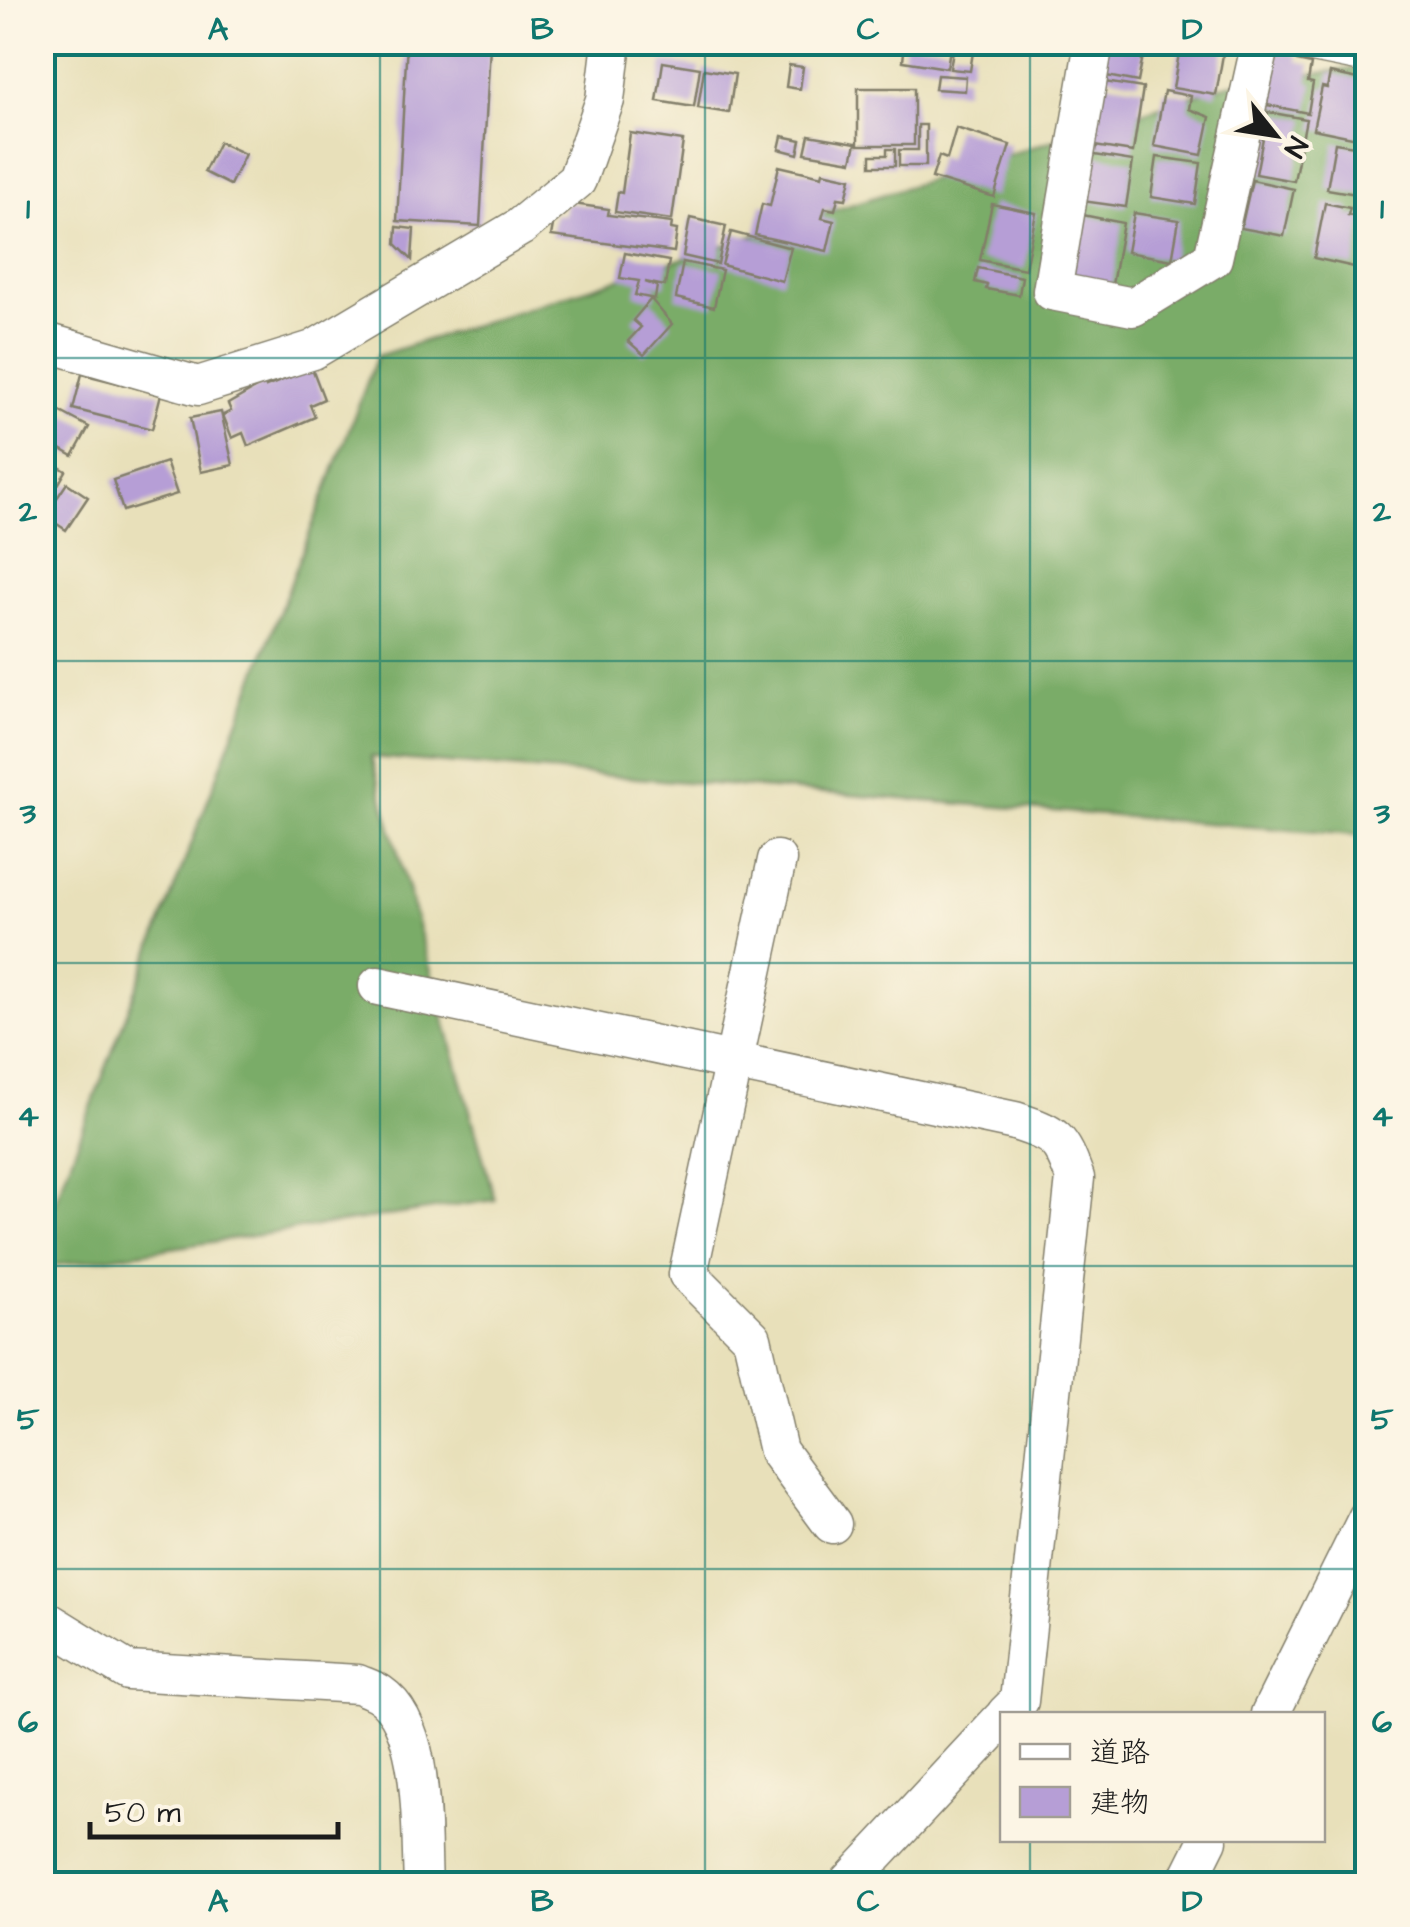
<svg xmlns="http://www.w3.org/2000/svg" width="1410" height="1927" font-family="'Architects Daughter','Klee One',sans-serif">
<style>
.forest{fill:#7aac68;stroke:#4b6442;stroke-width:2.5}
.building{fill:#b69ed6}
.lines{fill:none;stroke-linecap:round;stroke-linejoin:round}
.minor-casing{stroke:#827e6b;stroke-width:41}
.minor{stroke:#fff;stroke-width:38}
.grid{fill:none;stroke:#0f766e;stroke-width:2.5;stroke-opacity:0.55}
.neatline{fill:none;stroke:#0f766e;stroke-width:4}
.grid-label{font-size:32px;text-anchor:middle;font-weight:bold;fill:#0f766e}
</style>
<rect width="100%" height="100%" fill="#fcf5e5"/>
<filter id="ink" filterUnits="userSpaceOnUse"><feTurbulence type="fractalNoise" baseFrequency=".01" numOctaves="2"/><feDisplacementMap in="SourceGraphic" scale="20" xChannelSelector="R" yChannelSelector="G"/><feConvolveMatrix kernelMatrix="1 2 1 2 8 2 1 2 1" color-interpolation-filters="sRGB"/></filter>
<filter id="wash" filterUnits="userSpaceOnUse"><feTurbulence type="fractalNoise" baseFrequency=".0048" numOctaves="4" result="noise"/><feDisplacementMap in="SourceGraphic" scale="40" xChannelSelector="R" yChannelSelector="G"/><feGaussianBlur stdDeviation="2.25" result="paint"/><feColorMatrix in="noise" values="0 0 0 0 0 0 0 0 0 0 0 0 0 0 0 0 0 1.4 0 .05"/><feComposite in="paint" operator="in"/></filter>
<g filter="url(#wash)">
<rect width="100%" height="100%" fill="#e8e0ba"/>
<!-- forest -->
<polygon class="forest" points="1367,67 1367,836 371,757 495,1200 43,1267 42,1236 377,356 1229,84"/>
<g id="blocks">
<!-- building -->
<g class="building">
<polygon points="407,42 490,46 480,226 397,221"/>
<polygon points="905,42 950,48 947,68 903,61"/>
<polygon points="1102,42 1144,50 1138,82 1096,74"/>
<polygon points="1181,42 1225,43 1216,95 1173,88"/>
<polygon points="953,50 973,52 970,71 950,69"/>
<polygon points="1276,51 1298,55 1297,61 1311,64 1308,82 1313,83 1308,113 1267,105"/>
<polygon points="663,62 700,68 694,107 657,101"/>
<polygon points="789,65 803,67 800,89 786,87"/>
<polygon points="704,69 735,74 729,113 698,108"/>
<polygon points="1330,73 1368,81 1357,138 1313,129 1322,87 1327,88"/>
<polygon points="937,75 966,77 965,91 935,89"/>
<polygon points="1098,81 1143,88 1133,152 1088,145"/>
<rect x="858" y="88" width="56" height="57"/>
<polygon points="1164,91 1191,96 1189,109 1210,117 1202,155 1154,146"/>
<polygon points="1268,112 1306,119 1294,181 1256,174"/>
<polygon points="918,125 926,125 926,166 899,166 899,150 918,150"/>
<polygon points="956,128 1010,145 994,197 932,178 939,156 947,159"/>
<polygon points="630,133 683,141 672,220 615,212 618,192 622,193"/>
<polygon points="809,135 856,143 852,161 805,153"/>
<polygon points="782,136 801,140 798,154 779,149"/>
<polygon points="219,142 245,154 230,185 204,172"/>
<polygon points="1335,143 1368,148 1368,196 1327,189"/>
<polygon points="887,149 895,149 895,166 871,166 871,155 887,155"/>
<polygon points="1082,153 1133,161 1126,207 1075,200"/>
<polygon points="1157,157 1201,163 1195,204 1151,197"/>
<polygon points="779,166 822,176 823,172 851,178 846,199 838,198 835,210 825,208 822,218 834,221 827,251 755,235 762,204 770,206"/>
<polygon points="1252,180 1294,189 1284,236 1241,228"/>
<polygon points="566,203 609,209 608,215 672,223 671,229 677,230 674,252 551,236 555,214 564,215"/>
<polygon points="1325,203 1350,208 1348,215 1364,218 1354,267 1314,258"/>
<polygon points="992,204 1036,213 1025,269 980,260"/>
<polygon points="1068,212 1123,223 1112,285 1060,275"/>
<polygon points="1134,213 1179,220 1172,260 1127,252"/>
<polygon points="690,218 726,226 718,264 683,256"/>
<polygon points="397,227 414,229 412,260 396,244"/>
<polygon points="731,232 791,248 782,281 722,265"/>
<polygon points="625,253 669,261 665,286 645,282 657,286 655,299 635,295 639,281 620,278"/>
<polygon points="683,262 722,270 714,307 676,298"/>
<polygon points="978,268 1022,277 1019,295 986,289 987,285 975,282"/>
<polygon points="651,299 672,324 644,355 628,341 641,327 633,320"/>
<polygon points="312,368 324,399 310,405 315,417 248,446 243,433 232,438 223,415 231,411 228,404 265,383 266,387"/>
<polygon points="82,374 161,394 152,429 73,409"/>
<polygon points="42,402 89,427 73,456 59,448 51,462 66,471 42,513"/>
<polygon points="221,412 233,465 201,472 190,418"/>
<polygon points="166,462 177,494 123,511 113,480"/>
<polygon points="67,483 88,497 66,530 45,516"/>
</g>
</g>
</g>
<g filter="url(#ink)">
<use href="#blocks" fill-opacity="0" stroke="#827e6b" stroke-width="2.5"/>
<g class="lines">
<defs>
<g id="minor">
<polyline points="1094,42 1052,291 1133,307 1213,258 1261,42"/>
<polyline points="1308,42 1368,54"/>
<polyline points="42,341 198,386 313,350 520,227 577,180 605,100 612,42"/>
<polyline points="777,860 688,1274 752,1338 778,1451 832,1524"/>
<path d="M 378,986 L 1015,1121 C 1057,1135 1060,1137 1075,1178 L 1019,1701 L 1006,1714"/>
<path d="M 42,1618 L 128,1671 L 358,1684 C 365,1687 374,1690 380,1694 C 427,1726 420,1834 423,1884"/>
<polyline points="1270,1714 1368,1517"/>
<polyline points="848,1884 1002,1719"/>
<polyline points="1186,1884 1208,1840"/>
</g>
</defs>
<!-- minor casing -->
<use href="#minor" class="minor-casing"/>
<!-- minor -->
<use href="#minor" class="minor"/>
</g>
</g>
<!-- grid -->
<path class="grid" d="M 380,42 L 380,1884M 705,42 L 705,1884M 1030,42 L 1030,1714M 42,358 L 1368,358M 42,661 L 1368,661M 42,963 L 1368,963M 42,1266 L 1368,1266M 42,1569 L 1368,1569M 1030,1840 L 1030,1884"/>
<!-- margin -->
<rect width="1410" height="1927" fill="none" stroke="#fcf5e5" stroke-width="110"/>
<!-- legend -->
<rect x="1000" y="1712" width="325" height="130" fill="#fcf5e5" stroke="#a29e95" stroke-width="2.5"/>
<rect x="1020" y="1744" width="50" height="15" fill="#ffffff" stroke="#a29e95" stroke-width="2.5"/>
<text x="1090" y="1762" font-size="30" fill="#1c1c1c">道路</text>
<rect x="1020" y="1787" width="50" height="30" fill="#b69ed6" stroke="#a29e95" stroke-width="2.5"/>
<text x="1090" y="1812" font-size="30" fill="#1c1c1c">建物</text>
<!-- north arrow -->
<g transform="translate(1275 135) rotate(120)" stroke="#fcf5e5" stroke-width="8" paint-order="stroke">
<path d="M0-8L18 38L0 25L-18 38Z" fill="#1c1c1c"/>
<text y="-15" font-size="28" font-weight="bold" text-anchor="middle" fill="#1c1c1c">N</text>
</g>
<!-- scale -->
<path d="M90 1822v15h248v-15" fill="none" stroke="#1c1c1c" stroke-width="5"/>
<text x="105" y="1822" font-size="30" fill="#1c1c1c" stroke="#fcf5e5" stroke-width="8" paint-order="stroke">50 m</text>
<rect x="55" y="55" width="1300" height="1817" class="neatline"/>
<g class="grid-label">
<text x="218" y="39">A</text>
<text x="542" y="39">B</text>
<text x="868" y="39">C</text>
<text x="1192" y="39">D</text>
<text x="28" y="218">1</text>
<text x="1382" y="218">1</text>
<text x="28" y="521">2</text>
<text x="1382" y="521">2</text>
<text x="28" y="823">3</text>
<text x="1382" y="823">3</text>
<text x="28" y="1126">4</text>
<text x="1382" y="1126">4</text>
<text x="28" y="1429">5</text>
<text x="1382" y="1429">5</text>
<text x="28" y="1732">6</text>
<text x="1382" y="1732">6</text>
<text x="218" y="1911">A</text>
<text x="542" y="1911">B</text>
<text x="868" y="1911">C</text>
<text x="1192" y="1911">D</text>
</g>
</svg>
